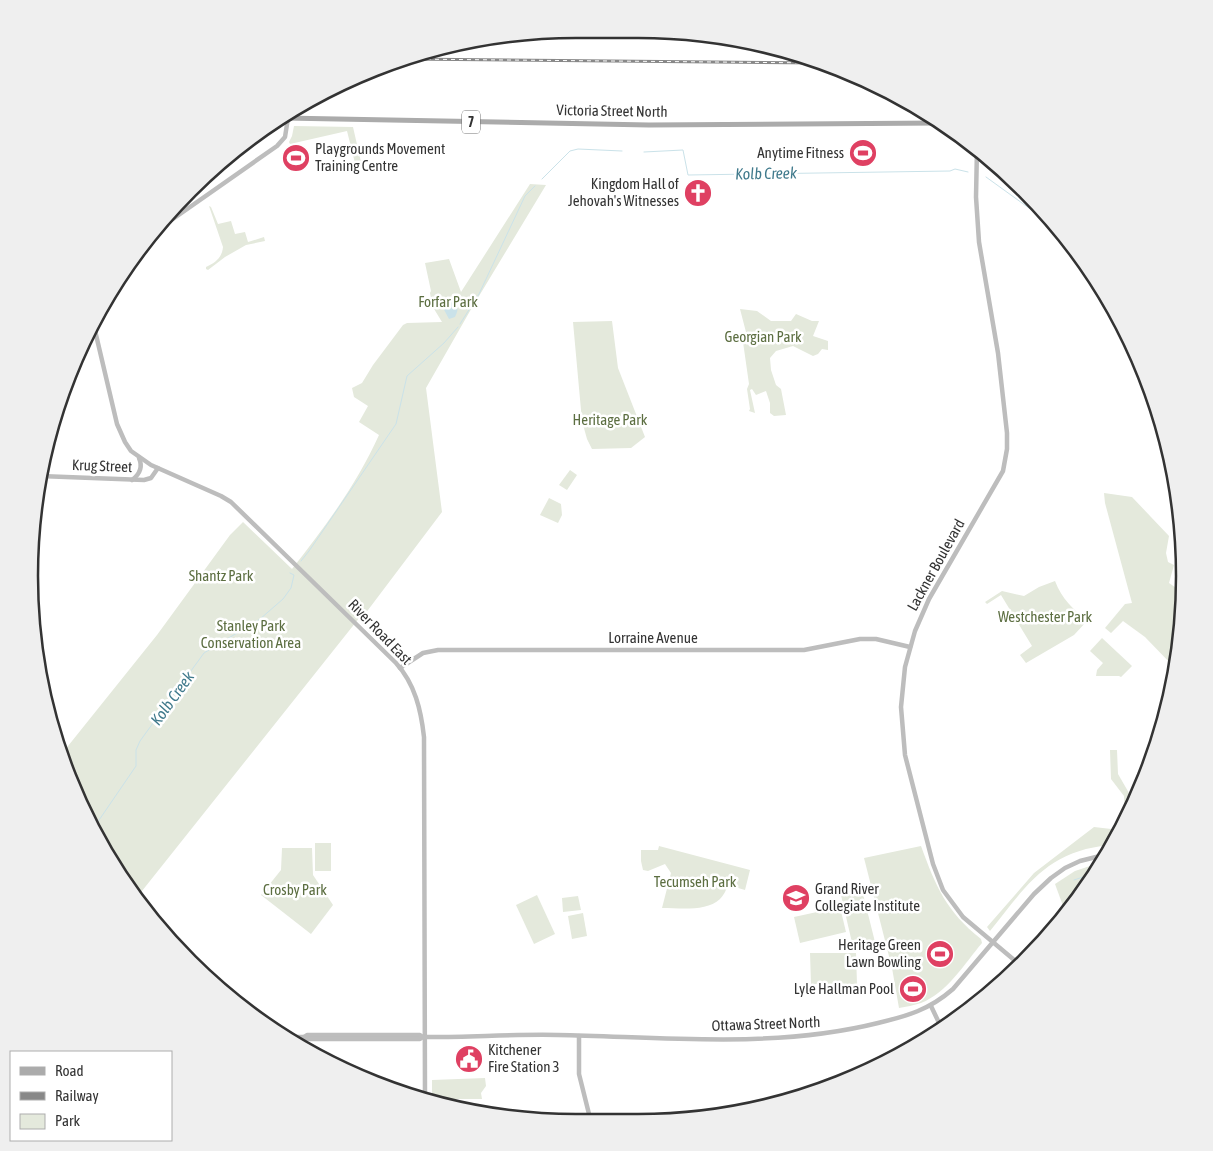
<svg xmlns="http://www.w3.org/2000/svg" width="1213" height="1151" font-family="'Asap Condensed',sans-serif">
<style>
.green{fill:#e4e9dc}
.water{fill:#cae2e9}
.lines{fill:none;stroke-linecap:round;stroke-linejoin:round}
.stream{stroke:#cae2e9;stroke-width:1}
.secondary{stroke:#bdbdbd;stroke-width:4.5}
.primary{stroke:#ababab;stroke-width:5}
.rail-casing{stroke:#888;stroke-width:3}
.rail{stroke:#fff;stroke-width:1;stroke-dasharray:4;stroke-linecap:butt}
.labels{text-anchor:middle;stroke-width:5;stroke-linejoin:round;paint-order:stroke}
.shield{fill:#fff;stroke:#707070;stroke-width:1}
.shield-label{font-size:14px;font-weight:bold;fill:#333}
.street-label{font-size:15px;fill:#333;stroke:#fff}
.poi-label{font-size:15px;fill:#333;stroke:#fff;text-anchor:end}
.park-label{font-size:15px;fill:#5c6e41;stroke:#fff}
.water-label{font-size:16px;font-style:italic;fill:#407a8c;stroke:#fff}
.rim{fill:none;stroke:#333;stroke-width:2.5}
</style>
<rect width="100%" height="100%" fill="#fff"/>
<!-- green -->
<g class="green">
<polygon points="294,126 353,127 361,162 355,163 347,131 290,144 289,142 292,136"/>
<path d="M 530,184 L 546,185 L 470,311 L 426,388 L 442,512 L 362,618 L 360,617 L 138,896 L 102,849 L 60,756 L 157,635 L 230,535 L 243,522 L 292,569 C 325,527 357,484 379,435 L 359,422 L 368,406 L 354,397 L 352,388 L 362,383 L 373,365 L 403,325 L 407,323 L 442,322 L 431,304 L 431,298 L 430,293 L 431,291 L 425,263 L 449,259 L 461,292 Z"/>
<path d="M 209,206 L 211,207 L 218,224 L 231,221 L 235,234 L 245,232 L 248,242 L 264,237 L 265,241 L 246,245 L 225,257 L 208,270 L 206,269 L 206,267 C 215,263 222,258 223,247 Z"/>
<polygon points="740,309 757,311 771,321 791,321 796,314 812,321 819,321 813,336 828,341 828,350 822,349 818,354 813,356 793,346 776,351 770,358 771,370 776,385 781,389 786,415 774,416 770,413 770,403 766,391 756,395 752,389 750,390 755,413 749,411 750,409 747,389 749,384 743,342 747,336"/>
<polygon points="612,321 618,368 645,437 631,448 592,449 587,439 582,421 573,322"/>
<polygon points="570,470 577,475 567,490 559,485"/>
<polygon points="1104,493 1132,497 1169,536 1166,553 1168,562 1174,565 1169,583 1182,592 1183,612 1174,667 1145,637 1123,621 1111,633 1105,628 1125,604 1132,603 1105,503"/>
<polygon points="549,498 561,504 562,515 558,523 540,515"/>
<path d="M 1055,581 C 1062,599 1073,609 1087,621 L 1074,635 L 1026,663 L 1020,655 L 1032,646 L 1001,595 L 987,604 L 985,602 L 1002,591 L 1024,596 L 1039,587 Z"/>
<polygon points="1102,638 1132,666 1121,677 1119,676 1096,676 1097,670 1103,663 1090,651"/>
<polygon points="1110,750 1117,750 1118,774 1129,793 1131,801 1130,811 1121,829 1125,812 1124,796 1111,779"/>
<path d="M 1094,827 L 1120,830 L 1110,845 C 1047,851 1027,885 990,931 L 987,927 L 1034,873 Z"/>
<rect x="315" y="843" width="16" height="28"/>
<path d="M 659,846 L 750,870 L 745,890 L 728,885 C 726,890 724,895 720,899 C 706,912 680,908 662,908 L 671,873 L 665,864 L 648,871 L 643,870 L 641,861 L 641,850 L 658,850 Z"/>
<path d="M 921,846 C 936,887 946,911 981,939 L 982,943 C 965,963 947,993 921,1003 C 914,1005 906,1007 899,1008 L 892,968 L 864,858 Z"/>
<polygon points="282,848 312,848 313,875 333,905 311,934 261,895 281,870"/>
<polygon points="1099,863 1071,909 1066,914 1055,884 1075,871"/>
<polygon points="862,890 876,946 853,947 841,895"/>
<polygon points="537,895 555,934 534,944 516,905"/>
<polygon points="578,896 581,910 563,912 562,898"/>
<polygon points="840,907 846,932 800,943 794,917"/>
<polygon points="583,913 587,936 572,939 568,916"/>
<polygon points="810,953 856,953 857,984 811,984"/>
<polygon points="485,1078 486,1086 481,1093 482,1099 432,1099 432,1080"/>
</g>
<!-- water -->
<g class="water">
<path d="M 453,294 L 457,295 L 454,302 C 459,307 458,311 455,317 L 449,319 L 442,306 L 435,302 L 437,300 L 443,303 L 445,301 L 451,300 Z"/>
<polygon points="926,982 928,988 900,995 899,989"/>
</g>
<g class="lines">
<!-- stream -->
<g class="stream">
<polyline points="644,152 683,150 688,175 950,171 955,169 968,172"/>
<polyline points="986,177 1058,229"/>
<polyline points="542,179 570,151 578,149 622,151"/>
<polyline points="460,324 479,294 525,196 535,186"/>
<polyline points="301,561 309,551 396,424 407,376 444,343 458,327"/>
<polyline points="95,826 136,766 136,750 140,741 204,653 260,619 283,599 291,588 294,575 290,573"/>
<polyline points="1074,880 1092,874"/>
</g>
<!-- secondary -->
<g class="secondary">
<polyline points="977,148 976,197 979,242 998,353 1007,433 1007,449 1003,471 929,599 915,631 905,667 901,707 905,755 933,864 943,890 963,917 1019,964"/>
<polyline points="150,235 277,146 285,137 288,118"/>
<path d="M 93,322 L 117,424 L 125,442 L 131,451 L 151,465 L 221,496 L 231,502 L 396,663 C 415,684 421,710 424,737 L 425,1099"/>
<polyline points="40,476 144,480 151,478 158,468"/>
<path d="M 132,480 C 140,474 143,467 139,458"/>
<polyline points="400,668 423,653 438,650 804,650 860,639 876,639 910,647"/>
<polyline points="931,1006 941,1027"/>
<polyline points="579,1036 579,1074 591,1122"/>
<path d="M 285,1037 L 304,1037 L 307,1035 L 420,1035 L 423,1037 L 433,1037 C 474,1037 516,1034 558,1035 C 664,1037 774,1049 878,1023 C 907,1016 929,1010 953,989 L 1034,894 L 1051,878 L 1065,868 L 1080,861 L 1104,855"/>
<polyline points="304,1037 307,1039 420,1039 423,1037"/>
</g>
<!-- primary -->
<polyline class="primary" points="284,118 649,125 940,123"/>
<defs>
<polyline id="rail" points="403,59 819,63"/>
</defs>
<!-- rail casing -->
<use href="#rail" class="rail-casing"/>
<!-- rail -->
<use href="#rail" class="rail"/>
</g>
<!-- icons -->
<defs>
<symbol id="stadium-disc" viewBox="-11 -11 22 22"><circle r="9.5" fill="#df4062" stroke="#fff"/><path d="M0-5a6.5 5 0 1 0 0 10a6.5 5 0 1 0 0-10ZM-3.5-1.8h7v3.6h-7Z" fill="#fff"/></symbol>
<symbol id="church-disc" viewBox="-11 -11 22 22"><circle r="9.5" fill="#df4062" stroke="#fff"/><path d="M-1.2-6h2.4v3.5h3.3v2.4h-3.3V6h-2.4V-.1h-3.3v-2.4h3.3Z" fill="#fff"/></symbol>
<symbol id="school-disc" viewBox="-11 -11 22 22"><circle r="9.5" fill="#df4062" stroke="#fff"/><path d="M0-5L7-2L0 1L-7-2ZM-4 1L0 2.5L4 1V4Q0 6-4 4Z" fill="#fff"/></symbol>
<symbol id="civic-disc" viewBox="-11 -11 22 22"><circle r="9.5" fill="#df4062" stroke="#fff"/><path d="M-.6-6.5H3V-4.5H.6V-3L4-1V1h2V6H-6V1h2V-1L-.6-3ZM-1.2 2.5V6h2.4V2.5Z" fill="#fff"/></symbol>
</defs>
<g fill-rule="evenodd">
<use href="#stadium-disc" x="847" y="137" width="32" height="32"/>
<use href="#stadium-disc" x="280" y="142" width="32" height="32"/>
<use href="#church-disc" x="682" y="177" width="32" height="32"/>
<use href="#school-disc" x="780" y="882" width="32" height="32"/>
<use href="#stadium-disc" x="924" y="938" width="32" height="32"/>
<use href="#stadium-disc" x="897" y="973" width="32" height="32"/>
<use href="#civic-disc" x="453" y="1043" width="32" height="32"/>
</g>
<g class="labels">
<!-- shield labels -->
<rect class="shield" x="462" y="110.5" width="18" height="23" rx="4"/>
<g class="shield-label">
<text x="471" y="127">7</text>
</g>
<!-- street labels -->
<g class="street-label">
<text transform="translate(612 111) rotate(1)" y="5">Victoria Street North</text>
<text transform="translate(102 466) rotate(2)" y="5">Krug Street</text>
<text transform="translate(936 565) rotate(-61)" y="5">Lackner Boulevard</text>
<text transform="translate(380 632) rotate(46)" y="5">River Road East</text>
<text x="653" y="643">Lorraine Avenue</text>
<text transform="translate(766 1024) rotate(-2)" y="5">Ottawa Street North</text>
</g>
<!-- poi labels -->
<g class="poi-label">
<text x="315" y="154" text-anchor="start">Playgrounds Movement<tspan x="315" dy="17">Training Centre</tspan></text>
<text x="844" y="158">Anytime Fitness</text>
<text x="679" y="189">Kingdom Hall of<tspan x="679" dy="17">Jehovah's Witnesses</tspan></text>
<text x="815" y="894" text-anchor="start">Grand River<tspan x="815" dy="17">Collegiate Institute</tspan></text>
<text x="921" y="950">Heritage Green<tspan x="921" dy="17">Lawn Bowling</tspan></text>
<text x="894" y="994">Lyle Hallman Pool</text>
<text x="488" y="1055" text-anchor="start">Kitchener<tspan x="488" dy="17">Fire Station 3</tspan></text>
</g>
<!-- park labels -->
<g class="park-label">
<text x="448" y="307">Forfar Park</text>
<text x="763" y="342">Georgian Park</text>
<text x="610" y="425">Heritage Park</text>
<text x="221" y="581">Shantz Park</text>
<text x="1045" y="622">Westchester Park</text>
<text x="251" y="631">Stanley Park<tspan x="251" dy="17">Conservation Area</tspan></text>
<text x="695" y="887">Tecumseh Park</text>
<text x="295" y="895">Crosby Park</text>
</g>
<!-- water labels -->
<g class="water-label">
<text transform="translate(766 173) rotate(-1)" y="6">Kolb Creek</text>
<text transform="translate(172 698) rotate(-54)" y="6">Kolb Creek</text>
</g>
</g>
<!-- crop -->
<path d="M0 0H1213V1151H0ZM576 38H638A538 538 0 0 1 1176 576V576A538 538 0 0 1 638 1114H576A538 538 0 0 1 38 576V576A538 538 0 0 1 576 38Z" fill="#efefef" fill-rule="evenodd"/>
<path class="rim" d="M576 38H638A538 538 0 0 1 1176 576V576A538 538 0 0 1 638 1114H576A538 538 0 0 1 38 576V576A538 538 0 0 1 576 38Z"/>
<!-- legend -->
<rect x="10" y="1051" width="162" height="90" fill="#ffffff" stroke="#adadad"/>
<rect x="20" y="1067" width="25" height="8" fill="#ababab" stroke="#adadad"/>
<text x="55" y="1076" font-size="15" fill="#333333">Road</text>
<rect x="20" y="1092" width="25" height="8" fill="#888888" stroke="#adadad"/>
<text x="55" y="1101" font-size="15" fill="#333333">Railway</text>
<rect x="20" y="1114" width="25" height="15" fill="#e4e9dc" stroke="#adadad"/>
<text x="55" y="1126" font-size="15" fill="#333333">Park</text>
</svg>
